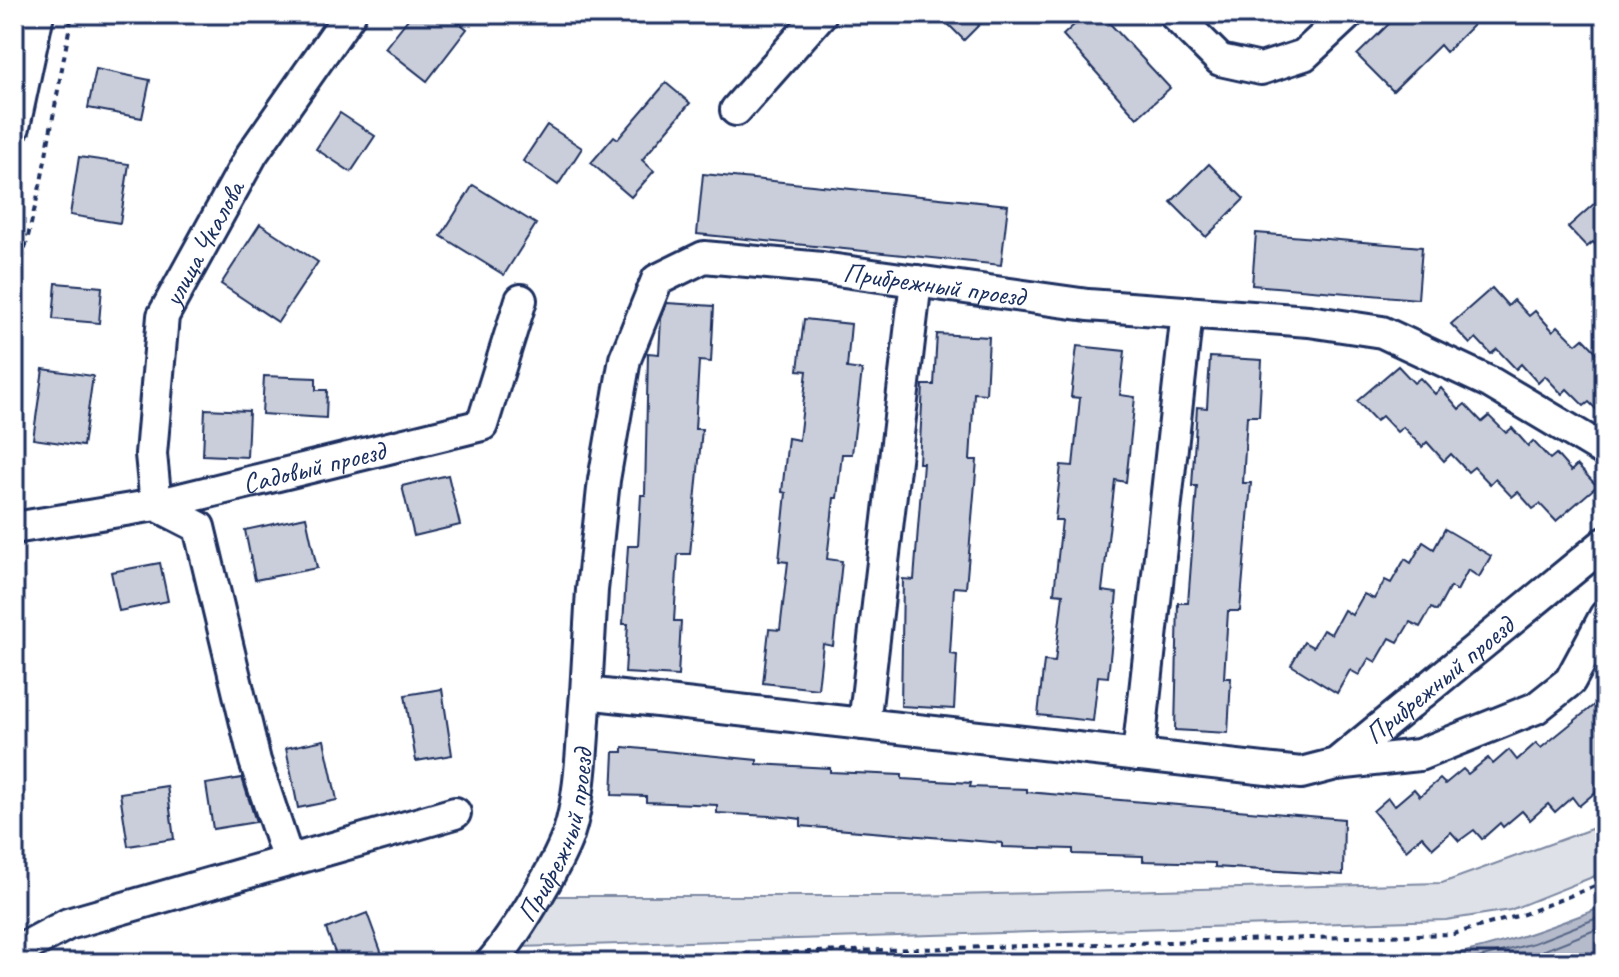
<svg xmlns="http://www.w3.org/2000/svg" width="1619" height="977" font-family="Caveat,sans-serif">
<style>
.green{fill:#dee1e7;stroke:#7c88a2;stroke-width:2}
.water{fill:#b5bbca;stroke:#77839f;stroke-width:2}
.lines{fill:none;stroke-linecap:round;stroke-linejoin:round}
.shore{stroke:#596789;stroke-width:2}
.building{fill:#caceda;stroke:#1b2f5e;stroke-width:2}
.minor-casing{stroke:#1b2f5e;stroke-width:36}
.path{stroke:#1b2f5e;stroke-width:4;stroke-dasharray:6 6;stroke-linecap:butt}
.minor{stroke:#fff;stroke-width:30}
.labels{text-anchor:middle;stroke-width:6;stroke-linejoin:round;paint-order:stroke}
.street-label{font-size:28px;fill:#1b2f5e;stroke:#fff}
</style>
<rect width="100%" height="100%" fill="#fff"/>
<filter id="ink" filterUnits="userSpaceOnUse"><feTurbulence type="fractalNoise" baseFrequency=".0125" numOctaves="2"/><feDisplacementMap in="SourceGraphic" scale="16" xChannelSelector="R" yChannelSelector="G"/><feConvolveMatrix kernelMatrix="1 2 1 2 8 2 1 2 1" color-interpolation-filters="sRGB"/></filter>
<g filter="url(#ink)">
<!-- green -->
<polygon class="green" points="1605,824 1605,872 1510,910 1446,920 519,947 555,896 911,896 1442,883"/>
<!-- water -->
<path class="water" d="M 1605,906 L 1605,963 L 1405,963 C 1476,954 1539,932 1605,906 Z"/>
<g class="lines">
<!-- shore -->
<g class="shore">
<polyline points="1460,963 1534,943 1605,915"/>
<polyline points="1499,963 1537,953 1605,926"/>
</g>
</g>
<!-- building -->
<g class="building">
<polygon points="412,14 448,14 467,29 427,81 385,48"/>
<polygon points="938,14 990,14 964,40"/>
<polygon points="1086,14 1101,14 1170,88 1137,118 1063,35"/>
<polygon points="1399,14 1464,14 1474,24 1446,52 1440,45 1393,91 1357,55"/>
<polygon points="96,69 150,80 142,118 88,108"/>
<polygon points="666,83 690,103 642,160 654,171 631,197 591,163 614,136 618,139"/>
<polygon points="340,113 375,136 351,172 316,149"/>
<polygon points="547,125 582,148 558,185 523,161"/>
<polygon points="79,157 129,164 120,223 70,215"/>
<polygon points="1209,164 1244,199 1206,237 1171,202"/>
<polygon points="703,174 1008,205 1001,265 697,234"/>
<polygon points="473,185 536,224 504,275 441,236"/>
<polygon points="1605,194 1605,255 1593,242 1587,247 1568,227"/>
<polygon points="260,224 318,262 278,322 221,284"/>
<polygon points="1256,233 1422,247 1418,299 1252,285"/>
<polygon points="56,283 102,287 99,323 53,319"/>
<polygon points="1492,288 1508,306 1514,300 1529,316 1535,311 1553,331 1558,326 1576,344 1583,338 1605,361 1605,418 1589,402 1584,406 1567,389 1562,394 1545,376 1538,383 1521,364 1516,369 1497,349 1491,354 1476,338 1470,344 1451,324"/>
<polygon points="667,303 714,306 711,362 699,361 695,429 702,429 690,554 678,554 674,621 681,621 678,676 625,673 628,624 623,624 628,546 638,546 641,495 645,495 648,353 659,354 661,319"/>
<polygon points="804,319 851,324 847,368 862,370 852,454 842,454 837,498 834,498 827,559 842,561 833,646 823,644 818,689 763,683 769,629 780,630 788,562 779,561 786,493 782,492 788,438 799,440 807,371 798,370"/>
<polygon points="937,334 989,337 986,394 974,393 970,460 977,460 966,588 954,587 950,654 957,655 954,709 901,706 903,579 914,580 923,463 919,463 923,385 934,385"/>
<polygon points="1077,346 1125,351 1120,395 1135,397 1126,482 1115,480 1102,591 1117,593 1108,677 1098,676 1093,721 1038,715 1044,661 1055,662 1063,594 1054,593 1062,520 1055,520 1061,465 1073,466 1080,398 1071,397"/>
<polygon points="1210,357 1262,360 1259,416 1247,416 1243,483 1251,483 1240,611 1228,611 1224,678 1231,678 1228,733 1175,730 1178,603 1188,603 1197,486 1192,486 1197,407 1207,408"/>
<polygon points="1398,366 1414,383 1420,378 1435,394 1441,388 1459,409 1465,404 1482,422 1489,416 1506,433 1512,428 1528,446 1533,441 1550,459 1556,454 1571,471 1577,465 1597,486 1556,521 1540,504 1533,509 1518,492 1512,497 1495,479 1490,484 1474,467 1468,472 1451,454 1444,461 1427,442 1422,447 1403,427 1397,432 1382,416 1376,421 1357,401"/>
<polygon points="43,369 93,376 83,446 33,439"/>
<polygon points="264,376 316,378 316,390 327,390 326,418 262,414"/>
<polygon points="205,409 249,411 247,457 203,455"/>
<polygon points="448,475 460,525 414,536 402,486"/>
<polygon points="306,517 317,568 255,580 245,530"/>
<polygon points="1445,529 1491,556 1479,577 1468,570 1457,591 1450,587 1437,611 1431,608 1420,627 1410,622 1398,642 1390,638 1376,662 1369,658 1359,675 1350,670 1337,693 1291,665 1304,642 1313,647 1323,630 1331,634 1344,610 1352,615 1364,594 1374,599 1385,580 1391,583 1405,559 1411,563 1423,542 1434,549"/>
<polygon points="160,563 168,601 119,611 111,572"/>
<polygon points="442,689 452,755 416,761 405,695"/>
<polygon points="1605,696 1605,784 1579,806 1572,797 1555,812 1548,804 1530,820 1522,811 1503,827 1500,823 1482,839 1474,830 1459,841 1451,832 1433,848 1422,836 1406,850 1373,811 1388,798 1394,806 1414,789 1420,796 1440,779 1445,784 1463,769 1468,774 1488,758 1493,764 1509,750 1517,760 1536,743 1541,748"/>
<polygon points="324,740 337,800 298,808 286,748"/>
<polygon points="623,747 757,760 757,764 830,768 830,772 902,775 902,779 971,783 970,787 1027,789 1027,792 1344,819 1343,875 1215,867 1215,863 1143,861 1143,856 1073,854 1073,849 1002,847 1002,843 801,826 801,819 786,817 717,813 717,805 646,802 646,796 612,795 614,752 623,752"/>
<polygon points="242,778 256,822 213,829 206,784"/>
<polygon points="167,786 174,839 128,846 120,793"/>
<polygon points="367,913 383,957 366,963 339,963 326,929"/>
</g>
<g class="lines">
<defs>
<g id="minor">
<polyline points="1174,14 1220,60 1261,69 1304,55 1348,14"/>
<polyline points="736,110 821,14"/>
<polyline points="14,127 38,14"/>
<path id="s1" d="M 14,528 L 156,505 L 482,425 L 521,300"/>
<path id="s2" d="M 586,693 L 592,590 L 604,480 L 625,359 L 657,280 L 704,257 L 822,268 L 1088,305 L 1309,321 L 1382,332 L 1491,383 L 1605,451"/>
<polyline points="864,724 916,281"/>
<polyline points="1138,755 1187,312"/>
<polyline points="1336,764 1419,755 1536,708 1570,681 1605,616"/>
<path id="s3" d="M 288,860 L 255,761 L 199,527 L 156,505 L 151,454 L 163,316 L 252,154 L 350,14"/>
<polyline points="14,953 68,924 455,813"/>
<path id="s4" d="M 491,963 C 514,937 556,868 568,835 C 582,794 582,736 586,693 L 1301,773 L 1336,764 L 1605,543"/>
</g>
</defs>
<!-- minor casing -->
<use href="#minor" class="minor-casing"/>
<!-- path -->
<g class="path">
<polyline points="14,295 41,182 72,14"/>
<polyline points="529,960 1453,934 1524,914 1605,882"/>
</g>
<!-- minor -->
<use href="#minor" class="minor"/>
</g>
</g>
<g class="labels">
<!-- street labels -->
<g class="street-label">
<text dy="10" stroke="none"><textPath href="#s3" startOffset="666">улица Чкалова</textPath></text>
<text dy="10" stroke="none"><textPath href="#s2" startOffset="706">Прибрежный проезд</textPath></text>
<text dy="10" stroke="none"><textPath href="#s1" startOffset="306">Садовый проезд</textPath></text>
<text dy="10" stroke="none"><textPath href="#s4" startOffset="1182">Прибрежный проезд</textPath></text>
<text dy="10" stroke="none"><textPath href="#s4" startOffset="146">Прибрежный проезд</textPath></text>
</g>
</g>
<!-- margin -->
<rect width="1619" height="977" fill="none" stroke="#fff" stroke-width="48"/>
<rect x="24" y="24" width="1571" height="929" fill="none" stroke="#1b2f5e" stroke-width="3" filter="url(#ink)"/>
</svg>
